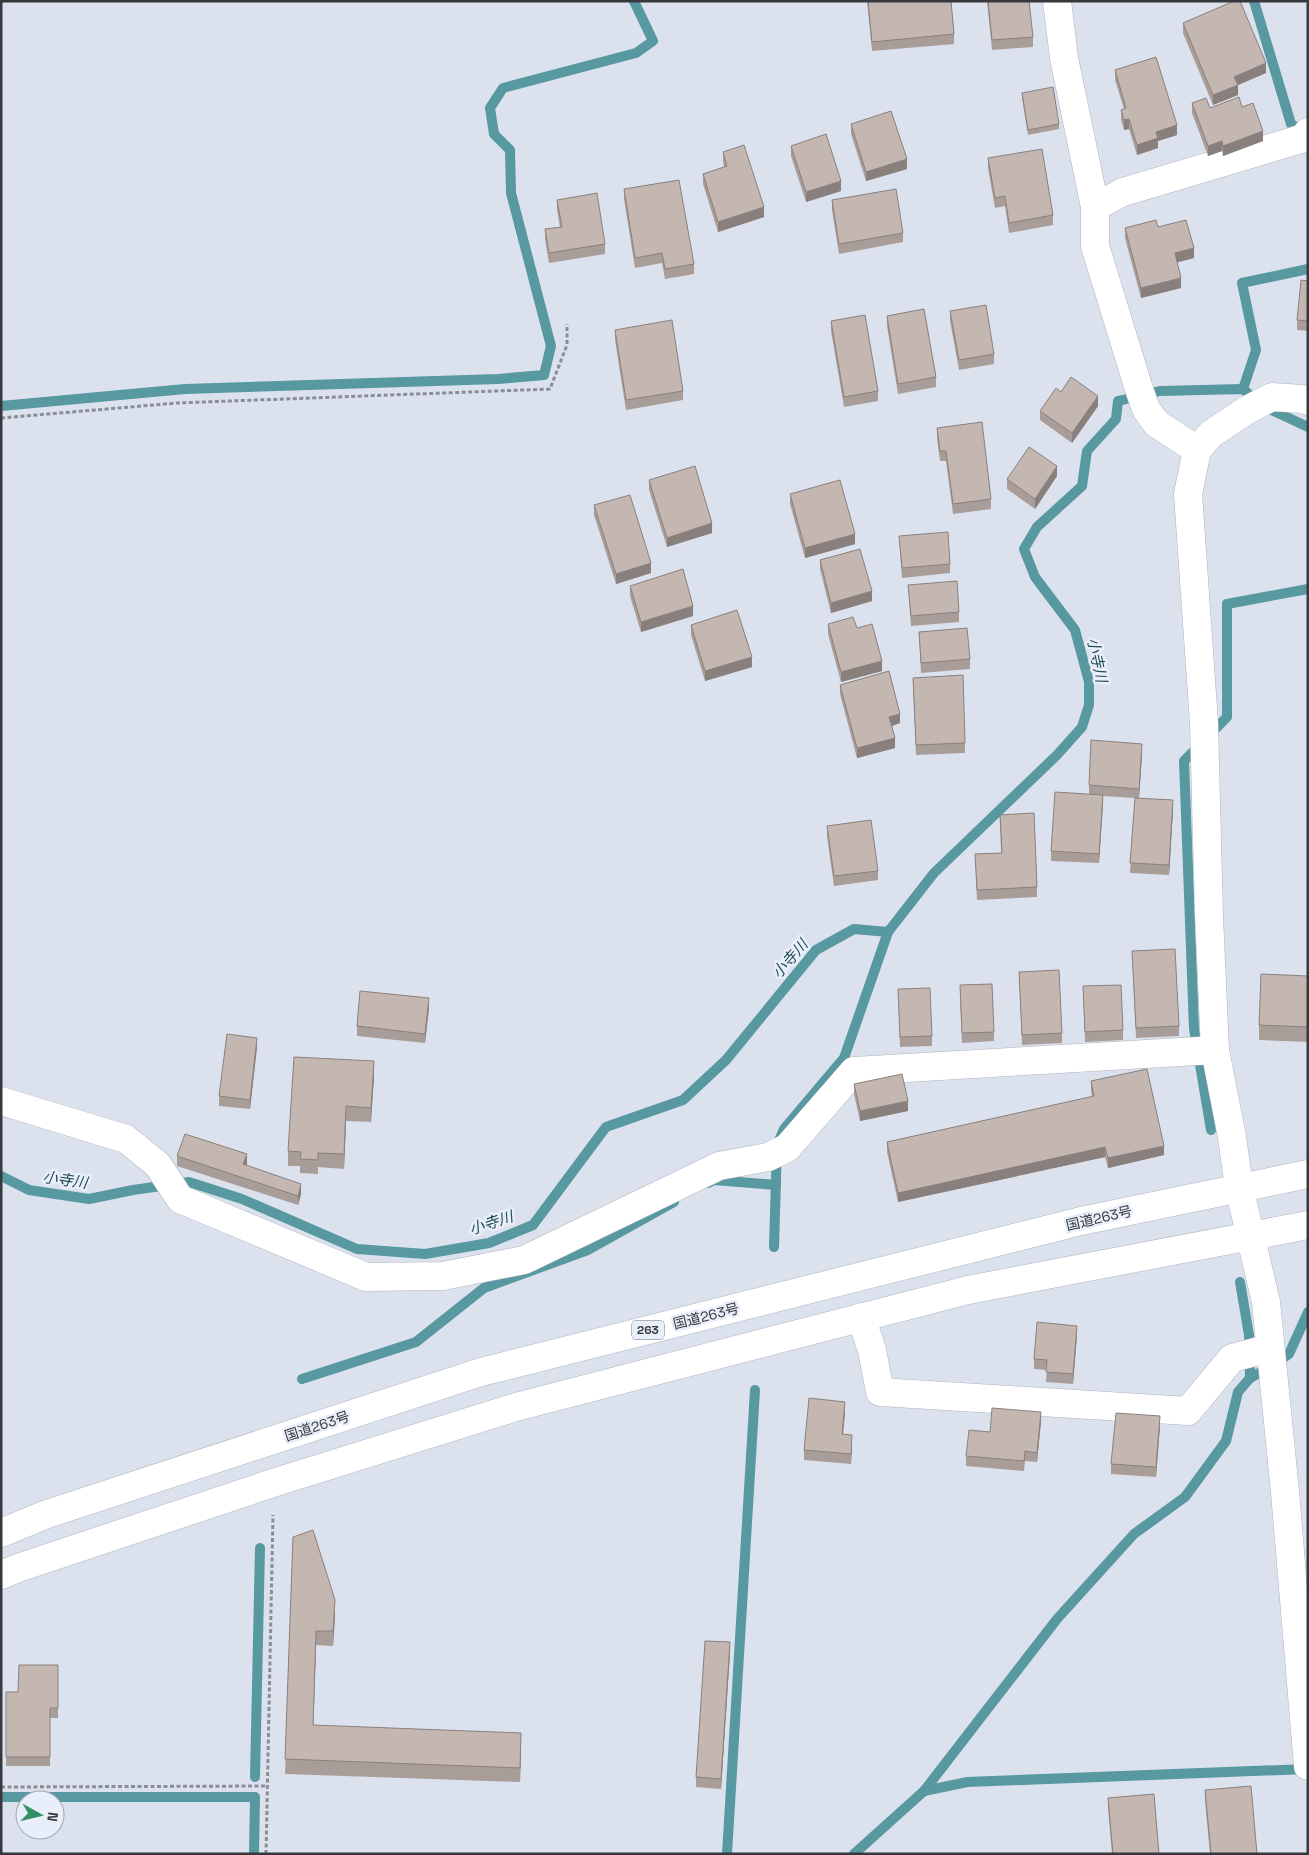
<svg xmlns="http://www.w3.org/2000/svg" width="1309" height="1855" font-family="'Space Grotesk','Noto Sans JP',sans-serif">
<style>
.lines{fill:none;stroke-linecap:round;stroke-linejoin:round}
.stream{stroke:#5798a1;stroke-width:10}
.minor-casing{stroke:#afb4bf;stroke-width:29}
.highway-casing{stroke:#afb4bf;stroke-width:29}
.path{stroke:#898d95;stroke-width:3;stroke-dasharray:4 2.5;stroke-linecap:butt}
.minor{stroke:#fff;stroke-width:28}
.highway{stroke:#fff;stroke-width:28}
.wall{fill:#a99d99}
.shaded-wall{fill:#89807d}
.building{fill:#c4b7b2;stroke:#89807d}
.labels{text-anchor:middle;stroke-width:5;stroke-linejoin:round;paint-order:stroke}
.shield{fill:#e9effa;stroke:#6c6f76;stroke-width:1}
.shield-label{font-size:12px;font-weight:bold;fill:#36383d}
.street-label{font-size:14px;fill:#36383d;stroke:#e9effa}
.water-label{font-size:15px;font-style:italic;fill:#204a4f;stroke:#e9effa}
</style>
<rect width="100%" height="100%" fill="#dce2ed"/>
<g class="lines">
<!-- stream -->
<g class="stream">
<polyline points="1254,1 1291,124 1307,133"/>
<polyline points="1243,389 1256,350 1242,283 1308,269"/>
<polyline points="1,406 185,389 498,379 544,375 551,346 511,193 510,150 494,134 490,108 503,88 636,53 653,41 634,1"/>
<polyline points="1211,1130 1194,1029 1184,761 1227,717 1227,604 1308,589"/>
<polyline points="1,1176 29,1190 89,1199 133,1190 189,1182 242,1199 357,1249 425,1254 489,1243 533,1225 606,1127 683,1100 726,1060 816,950 854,929 888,932 934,873 1057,755 1082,727 1089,705 1089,682 1075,630 1035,577 1024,549 1037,527 1082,486 1087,451 1116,419 1118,401 1160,391 1243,389 1261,405 1308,427"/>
<polyline points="708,1183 714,1180 776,1185"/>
<polyline points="774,1247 777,1145 784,1129 844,1058 888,932"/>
<polyline points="1240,1282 1249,1335 1250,1378"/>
<polyline points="302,1379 416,1342 484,1288 588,1250 674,1202"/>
<polyline points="255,1777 260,1548"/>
<polyline points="924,1791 967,1782 1307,1769"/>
<polyline points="1,1797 255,1797 254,1854"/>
<polyline points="727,1854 755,1390"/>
<polyline points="854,1854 924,1791 1057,1619 1134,1534 1185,1497 1226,1441 1238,1392 1250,1378 1272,1366 1289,1354 1308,1312"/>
</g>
<defs>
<g id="minor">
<polyline points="1057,1 1064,58 1095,207 1095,246 1138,386 1146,409 1156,423 1197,450"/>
<polyline points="1095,207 1123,192 1304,138 1308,132"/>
<polyline points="1308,401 1302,399 1272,397 1247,410 1211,434 1197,450 1188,494 1204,723 1209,916 1215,1050 1232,1137 1239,1187 1266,1302 1285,1492 1308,1766"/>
<polyline points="1,1101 126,1139 158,1165 180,1199 366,1277 443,1276 524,1260 719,1166 768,1157 787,1148 854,1071 1215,1050"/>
<polyline points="861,1317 872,1350 880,1392 1188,1411 1232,1358 1270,1348"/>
</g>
<g id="highway">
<polyline points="1,1533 47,1514 481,1372 1081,1221 1308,1174"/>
<polyline points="1,1575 18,1568 276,1482 516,1407 968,1290 1308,1225"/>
</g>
</defs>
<!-- minor casing -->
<use href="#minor" class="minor-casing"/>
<!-- highway casing -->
<use href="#highway" class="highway-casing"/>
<!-- path -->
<g class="path">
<polyline points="1,418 177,403 550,389 567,345 567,324"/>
<polyline points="1,1787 268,1786"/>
<polyline points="266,1854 273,1515"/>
</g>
<!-- minor -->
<use href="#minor" class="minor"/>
<!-- highway -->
<use href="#highway" class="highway"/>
</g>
<!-- wall -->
<g class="wall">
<polygon points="867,1 951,1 954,34 954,44 872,51"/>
<polygon points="987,1 1029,1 1033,37 1033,47 992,50"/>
<polygon points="1183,23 1266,73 1238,85 1238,95 1213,105 1183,33"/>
<polygon points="1115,70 1177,135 1158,141 1158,148 1137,155 1129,129 1124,130 1121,120 1121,110 1124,109 1115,80"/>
<polygon points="1022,93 1059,124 1059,129 1028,135 1022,98"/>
<polygon points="1192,103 1210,108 1242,107 1263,141 1223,156 1222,151 1208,156 1192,113"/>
<polygon points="851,124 907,169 866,181 851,134"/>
<polygon points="791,146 841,191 806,202 791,156"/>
<polygon points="723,152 764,217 718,232 703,184 703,174 724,167 723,162"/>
<polygon points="988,158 1053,215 1053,225 1009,233 1005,206 995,208 988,168"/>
<polygon points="624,189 694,264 694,274 665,279 662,263 635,268 624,199"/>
<polygon points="557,200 605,244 605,254 549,263 545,239 545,229 560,227 557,210"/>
<polygon points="832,200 903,233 903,242 839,254 832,210"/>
<polygon points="1158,227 1194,258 1177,262 1181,288 1141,298 1125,238 1125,228"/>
<polygon points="1308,281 1308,331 1297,330 1297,320"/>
<polygon points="950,311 994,354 994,364 959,370 950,321"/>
<polygon points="887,316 936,377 936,387 898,394 887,326"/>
<polygon points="831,321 878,391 878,401 844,407 831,331"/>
<polygon points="615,330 683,391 683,400 626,410 615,340"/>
<polygon points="1061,392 1098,406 1072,443 1040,420 1040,411"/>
<polygon points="937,428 991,499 991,509 953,514 946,461 940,461 937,438"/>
<polygon points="1057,476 1035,509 1007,489 1007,479"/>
<polygon points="649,480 712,533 667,547 649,490"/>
<polygon points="790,494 855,544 805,558 790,504"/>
<polygon points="594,505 651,573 616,584 594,515"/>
<polygon points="899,536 950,564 950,573 902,578"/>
<polygon points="820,560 872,601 831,613 820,569"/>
<polygon points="908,585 959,612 959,622 911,626"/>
<polygon points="630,586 693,616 641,632 630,596"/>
<polygon points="828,624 857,628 882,671 841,682 828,634"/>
<polygon points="691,625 752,667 705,681 691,635"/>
<polygon points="919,632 970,659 970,669 921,673"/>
<polygon points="913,678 965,743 965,753 916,755"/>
<polygon points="840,685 900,723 892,726 895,748 857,758 840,694"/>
<polygon points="1142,754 1139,798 1173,810 1169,875 1130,873 1135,798 1103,796 1099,863 1051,861 1051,851 1089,794 1089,785"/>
<polygon points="1000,815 1037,887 1037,897 977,900 975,854 1001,853"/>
<polygon points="827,826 878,871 878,880 834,886 827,836"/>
<polygon points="1132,951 1179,1026 1179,1036 1136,1038"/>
<polygon points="1019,972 1062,1033 1062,1043 1022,1045"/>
<polygon points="1308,976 1308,1042 1259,1040 1259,1025"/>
<polygon points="1083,986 1123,1030 1123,1040 1085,1042"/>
<polygon points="898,989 932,1036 932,1046 900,1047"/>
<polygon points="960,995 994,1032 994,1041 962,1043"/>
<polygon points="429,1008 425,1043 357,1036 357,1026"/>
<polygon points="257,1047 250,1109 219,1106 219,1096"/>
<polygon points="374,1076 371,1122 346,1121 344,1169 318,1167 318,1174 300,1173 300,1166 288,1166 288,1151"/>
<polygon points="1091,1081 1164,1155 1108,1168 1105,1157 898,1202 887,1152 887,1142 1092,1097 1091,1091"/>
<polygon points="854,1084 908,1111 860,1121 854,1094"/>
<polygon points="177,1156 247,1164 246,1165 301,1194 298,1205 177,1166"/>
<polygon points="1077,1335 1073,1384 1046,1382 1047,1370 1034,1369 1034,1359"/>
<polygon points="845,1412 843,1434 852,1445 851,1464 804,1460 804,1450"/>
<polygon points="1041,1421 1037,1462 1025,1461 1024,1471 966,1466 966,1456"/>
<polygon points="1160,1426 1156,1477 1111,1474 1111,1464"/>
<polygon points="293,1537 335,1615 333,1646 316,1645 313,1725 521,1747 520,1782 285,1774"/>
<polygon points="730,1652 721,1789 696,1787 696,1777"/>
<polygon points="58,1665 58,1718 50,1718 50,1766 6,1766 6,1692 18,1692"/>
<polygon points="1205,1790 1257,1854 1210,1854 1205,1800"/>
<polygon points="1108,1798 1159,1854 1112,1854 1108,1808"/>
</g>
<!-- shaded-wall -->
<g class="shaded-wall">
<polygon points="1266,63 1266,73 1238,85 1238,95 1213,105 1213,95 1234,77"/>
<polygon points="1129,119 1129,129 1124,130 1124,120"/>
<polygon points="1177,125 1177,135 1158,141 1158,148 1137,155 1137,145 1156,132"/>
<polygon points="1263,131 1263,141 1223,156 1223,146"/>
<polygon points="1222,141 1222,151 1208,156 1208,146"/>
<polygon points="907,159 907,169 866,181 866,172"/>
<polygon points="841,181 841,191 806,202 806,192"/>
<polygon points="764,207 764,217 718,232 718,222"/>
<polygon points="1194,248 1194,258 1175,263 1175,253"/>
<polygon points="1181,278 1181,288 1141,298 1141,288"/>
<polygon points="1098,396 1098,406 1072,443 1072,433"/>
<polygon points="1057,466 1057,476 1035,509 1035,499"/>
<polygon points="712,523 712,533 667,547 667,538"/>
<polygon points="855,534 855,544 805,558 805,548"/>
<polygon points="651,563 651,573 616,584 616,574"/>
<polygon points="872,591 872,601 831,613 831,603"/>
<polygon points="693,606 693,616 641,632 641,622"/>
<polygon points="752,657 752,667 705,681 705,671"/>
<polygon points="882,661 882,671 841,682 841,672"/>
<polygon points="900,714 900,723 889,727 889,717"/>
<polygon points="895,738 895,748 857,758 857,748"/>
<polygon points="1142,744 1142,754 1139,798 1139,789"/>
<polygon points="1103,795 1103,805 1099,863 1099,854"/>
<polygon points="1173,800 1173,810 1169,875 1169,865"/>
<polygon points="429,998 429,1008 425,1043 425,1034"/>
<polygon points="257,1038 257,1047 250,1109 250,1100"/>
<polygon points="374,1061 374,1076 371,1122 371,1108"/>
<polygon points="908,1101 908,1111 860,1121 860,1111"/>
<polygon points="346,1106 346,1121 344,1169 344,1154"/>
<polygon points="1164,1146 1164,1155 1108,1168 1108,1158"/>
<polygon points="1105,1147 1105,1157 898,1202 898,1193"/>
<polygon points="247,1154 247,1164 243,1174 243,1164"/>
<polygon points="301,1184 301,1194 298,1205 298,1196"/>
<polygon points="1077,1326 1077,1335 1073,1384 1073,1374"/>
<polygon points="845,1402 845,1412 842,1444 842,1434"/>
<polygon points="1041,1412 1041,1421 1037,1462 1037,1453"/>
<polygon points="1160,1416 1160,1426 1156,1477 1156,1467"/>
<polygon points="852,1435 852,1445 851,1464 851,1454"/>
<polygon points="335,1600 335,1615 333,1646 333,1631"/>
<polygon points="316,1631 316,1645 313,1739 313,1725"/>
<polygon points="730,1642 730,1652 721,1789 721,1779"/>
<polygon points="521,1733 521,1747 520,1782 520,1768"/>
</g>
<!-- building -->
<g class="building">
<polygon points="868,1 951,1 954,34 872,42"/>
<polygon points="988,1 1029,1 1033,37 992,40"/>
<polygon points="1234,1 1240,1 1266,63 1234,77 1238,85 1213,95 1183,23"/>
<polygon points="1156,57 1177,125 1156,132 1158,138 1137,145 1129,119 1124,120 1121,110 1126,108 1115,70"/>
<polygon points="1053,87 1059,124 1028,130 1022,93"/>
<polygon points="1239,97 1242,107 1253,103 1263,131 1223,146 1222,141 1208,146 1192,103 1206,98 1210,108"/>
<polygon points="891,111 907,159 866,172 851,124"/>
<polygon points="826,134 841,181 806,192 791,146"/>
<polygon points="744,145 764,207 718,222 703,174 727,166 723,152"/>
<polygon points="1042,149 1053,215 1009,223 1005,196 995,198 988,158"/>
<polygon points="679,180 694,264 665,269 662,253 635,258 624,189"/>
<polygon points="896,189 903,233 839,244 832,200"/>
<polygon points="597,193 605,244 549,253 545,229 562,227 557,200"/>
<polygon points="1156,220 1158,227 1186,220 1194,248 1175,253 1181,278 1141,288 1125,228"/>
<polygon points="1301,280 1308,281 1308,321 1297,320"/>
<polygon points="986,305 994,354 959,360 950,311"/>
<polygon points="924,309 936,377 898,384 887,316"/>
<polygon points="865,315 878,391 844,397 831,321"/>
<polygon points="672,320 683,391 626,400 615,330"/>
<polygon points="1071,377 1098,396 1072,433 1040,411 1056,388 1061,392"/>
<polygon points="982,422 991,499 953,504 946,451 940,451 937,428"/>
<polygon points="1029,447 1057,466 1035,499 1007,479"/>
<polygon points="695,466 712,523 667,538 649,480"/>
<polygon points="840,480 855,534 805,548 790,494"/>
<polygon points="630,495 651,563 616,574 594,505"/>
<polygon points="948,532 950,564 902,568 899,536"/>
<polygon points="860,549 872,591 831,603 820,560"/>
<polygon points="683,569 693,606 641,622 630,586"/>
<polygon points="957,581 959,612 911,616 908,585"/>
<polygon points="737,610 752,657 705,671 691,625"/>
<polygon points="853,617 857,628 872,624 882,661 841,672 828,624"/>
<polygon points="967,628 970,659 921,663 919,632"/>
<polygon points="889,671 900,714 889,717 895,738 857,748 840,685"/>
<polygon points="963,675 965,743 916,745 913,678"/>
<polygon points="1091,740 1142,744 1139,789 1089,785"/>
<polygon points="1055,792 1103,795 1099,854 1051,851"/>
<polygon points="1135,798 1173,800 1169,865 1130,863"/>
<polygon points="1034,813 1037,887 977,890 975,854 1002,853 1000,815"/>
<polygon points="871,820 878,871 834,876 827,826"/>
<polygon points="1175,949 1179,1026 1136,1028 1132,951"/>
<polygon points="1059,970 1062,1033 1022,1035 1019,972"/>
<polygon points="1261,974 1308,976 1308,1027 1259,1025"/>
<polygon points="992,984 994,1032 962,1033 960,985"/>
<polygon points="1121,985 1123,1030 1085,1032 1083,986"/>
<polygon points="930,988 932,1036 900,1037 898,989"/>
<polygon points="360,991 429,998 425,1034 357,1026"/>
<polygon points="227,1034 257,1038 250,1100 219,1096"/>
<polygon points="294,1057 374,1061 371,1108 346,1106 344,1154 318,1153 318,1160 300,1159 301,1152 288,1151"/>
<polygon points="1147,1069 1164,1146 1108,1158 1105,1147 898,1193 887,1142 1094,1096 1091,1081"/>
<polygon points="902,1074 908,1101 860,1111 854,1084"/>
<polygon points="185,1134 247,1154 243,1164 301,1184 298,1196 177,1156"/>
<polygon points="1037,1322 1077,1326 1073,1374 1046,1372 1047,1360 1034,1359"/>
<polygon points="809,1398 845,1402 842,1434 852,1435 851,1454 804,1450"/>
<polygon points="992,1408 1041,1412 1037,1453 1025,1451 1024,1461 966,1456 969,1430 990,1432"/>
<polygon points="1116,1413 1160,1416 1156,1467 1111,1464"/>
<polygon points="313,1530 335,1600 333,1631 316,1631 313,1725 521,1733 520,1768 285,1759 293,1537"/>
<polygon points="705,1641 730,1642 721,1779 696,1777"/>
<polygon points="19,1665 58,1665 58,1708 50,1708 50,1757 6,1757 6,1692 18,1692"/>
<polygon points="1251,1786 1257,1854 1211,1854 1205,1790"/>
<polygon points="1154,1794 1159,1854 1113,1854 1108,1798"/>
</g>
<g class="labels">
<!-- shield labels -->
<rect class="shield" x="632" y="1320.5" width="32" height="19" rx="4"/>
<g class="shield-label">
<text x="648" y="1334">263</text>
</g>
<!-- street labels -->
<g class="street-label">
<text transform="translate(1099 1218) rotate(-13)" y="5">国道263号</text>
<text transform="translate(706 1316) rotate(-14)" y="5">国道263号</text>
<text transform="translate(317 1426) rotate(-18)" y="5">国道263号</text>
</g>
<!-- water labels -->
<g class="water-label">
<text transform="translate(1097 660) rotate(78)" y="5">小寺川</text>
<text transform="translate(790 959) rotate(-49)" y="5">小寺川</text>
<text transform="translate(65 1180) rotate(8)" y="5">小寺川</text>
<text transform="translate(491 1223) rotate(-18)" y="5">小寺川</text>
</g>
</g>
<!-- border -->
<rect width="1309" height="1855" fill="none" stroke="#36383d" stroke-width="5"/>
<!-- north arrow -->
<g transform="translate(40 1815) rotate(98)"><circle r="24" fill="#e9effa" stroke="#a1a6ae"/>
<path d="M0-4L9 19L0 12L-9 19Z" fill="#338f65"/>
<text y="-8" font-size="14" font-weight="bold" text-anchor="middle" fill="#36383d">N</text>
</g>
</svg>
